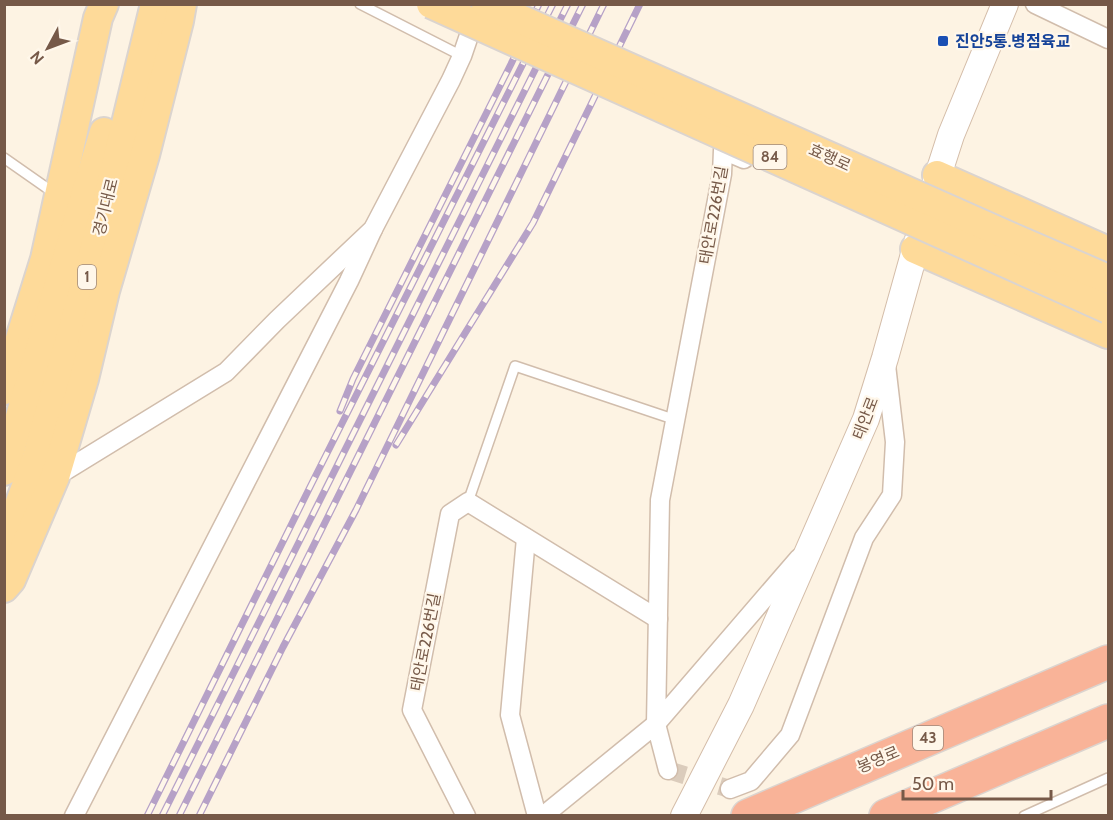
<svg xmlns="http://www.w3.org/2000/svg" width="1113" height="820" font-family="Cabin,'Noto Sans KR',sans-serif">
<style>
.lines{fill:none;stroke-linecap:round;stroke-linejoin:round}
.street-tunnel{stroke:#dbccbc;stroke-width:18;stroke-dasharray:18 9;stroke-linecap:butt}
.lane-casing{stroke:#d1bdac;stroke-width:12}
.street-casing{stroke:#d1bdac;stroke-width:21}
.secondary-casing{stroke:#d4bda9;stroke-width:28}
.primary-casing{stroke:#dbd4cf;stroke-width:32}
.highway-casing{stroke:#dbd4cf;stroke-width:36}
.lane{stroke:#fff;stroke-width:9}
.street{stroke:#fff;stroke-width:18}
.secondary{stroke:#fff;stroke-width:26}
.primary{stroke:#feda99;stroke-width:28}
.highway{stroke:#f9b398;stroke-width:33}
.rail-casing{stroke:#b6a1c7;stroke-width:7}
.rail{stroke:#fff7ea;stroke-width:4.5;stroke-dasharray:14;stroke-linecap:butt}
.primary-bridge-casing{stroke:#dbd4cf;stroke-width:32;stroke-linecap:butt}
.primary-bridge{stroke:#feda99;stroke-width:28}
.transit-dot{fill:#1a4fb4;stroke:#fff7ea;stroke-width:2}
.labels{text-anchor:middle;stroke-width:4.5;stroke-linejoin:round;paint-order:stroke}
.shield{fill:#fff7ea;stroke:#9f8879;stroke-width:1.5}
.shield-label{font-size:15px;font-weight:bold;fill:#765948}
.transit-label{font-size:16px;font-weight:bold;fill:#164399;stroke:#fff7ea;text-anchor:start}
.street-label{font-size:16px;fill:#765948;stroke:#fff7ea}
</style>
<rect width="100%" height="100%" fill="#fdf3e3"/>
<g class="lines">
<!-- street-tunnel -->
<polyline class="street-tunnel" points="668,770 730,789"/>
<defs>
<g id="lane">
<polyline points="360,4 462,56"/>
<polyline points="4,158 54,193"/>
<polyline points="468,502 515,366 676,420"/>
<polyline points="1024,816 1108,778"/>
</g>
<g id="street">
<polyline points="1035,4 1108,39"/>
<polyline points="744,159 723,150 722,174 660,500 656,724 799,558"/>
<polyline points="55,477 226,372 277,320 373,229 451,80 462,56 476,15"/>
<polyline points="526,538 510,715 537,816"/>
<polyline points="730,789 751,781 790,735 864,538 892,495 895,442 886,365"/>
<polyline points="74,816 349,281 373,229"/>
<polyline points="466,816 412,710 450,514 468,502 658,619"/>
<polyline points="543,816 656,724 668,770"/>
</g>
<g id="secondary">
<polyline points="932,194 951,135 1005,4"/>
<polyline points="684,816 741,705 866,419 885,358 921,229"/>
</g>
<g id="primary">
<polyline points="937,175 1108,251"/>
<polyline points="915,249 1108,334"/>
<polyline points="4,390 45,259 98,18 104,4"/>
<polyline points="4,471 104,132"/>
<polyline points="4,545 37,457 78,310 106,206 155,4"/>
<polyline points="4,588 11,580 55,477 84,379 105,291 145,155 179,21 182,4"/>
</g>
<g id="highway">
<polyline points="748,816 1108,662"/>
<polyline points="886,816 1108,721"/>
</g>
</defs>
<!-- lane casing -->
<use href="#lane" class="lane-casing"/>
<!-- street casing -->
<use href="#street" class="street-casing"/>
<!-- secondary casing -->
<use href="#secondary" class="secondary-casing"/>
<!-- primary casing -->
<use href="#primary" class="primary-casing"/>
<!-- highway casing -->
<use href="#highway" class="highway-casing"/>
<!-- lane -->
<use href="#lane" class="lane"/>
<!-- street -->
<use href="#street" class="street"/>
<!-- secondary -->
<use href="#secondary" class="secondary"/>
<!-- primary -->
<use href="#primary" class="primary"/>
<!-- highway -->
<use href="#highway" class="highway"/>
<defs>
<g id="rail">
<polyline points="340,411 353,379 511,64 539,4"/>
<polyline points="396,445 533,223 640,4"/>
<polyline points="147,816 310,487 553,4"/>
<polyline points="162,816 568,4"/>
<polyline points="179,816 583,4"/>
<polyline points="199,816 283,647 356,510 604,4"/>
</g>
</defs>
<!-- rail casing -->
<use href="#rail" class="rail-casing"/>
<!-- rail -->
<use href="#rail" class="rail"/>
<defs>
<g id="primary-bridge">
<polyline points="431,4 1108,309"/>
<polyline points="486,4 1011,237 1108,279"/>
</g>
</defs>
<!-- primary-bridge casing -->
<use href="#primary-bridge" class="primary-bridge-casing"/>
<!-- primary-bridge -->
<use href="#primary-bridge" class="primary-bridge"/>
</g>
<!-- markers -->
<rect class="transit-dot" x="937" y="35" width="12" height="12" rx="3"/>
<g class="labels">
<!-- shield labels -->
<g class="shield">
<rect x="753.5" y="145" width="33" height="24" rx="4.5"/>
<rect x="78" y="265" width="18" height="24" rx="4.5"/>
<rect x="913" y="726" width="30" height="24" rx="4.5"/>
</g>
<g class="shield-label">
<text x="770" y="162">84</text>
<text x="87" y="282">1</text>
<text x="928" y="743">43</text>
</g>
<!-- transit labels -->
<g class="transit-label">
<text x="955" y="47">진안5통.병점육교</text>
</g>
<!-- street labels -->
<g class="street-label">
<text transform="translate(830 157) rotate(24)" y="6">효행로</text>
<text transform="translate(105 207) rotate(-76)" y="6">경기대로</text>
<text transform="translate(713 215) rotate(-80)" y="6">태안로226번길</text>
<text transform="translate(865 418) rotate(-69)" y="6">태안로</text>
<text transform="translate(425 642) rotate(-79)" y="6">태안로226번길</text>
<text transform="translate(878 759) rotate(-23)" y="6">봉영로</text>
</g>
</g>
<!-- border -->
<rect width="1113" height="820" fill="none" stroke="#765948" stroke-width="12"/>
<!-- north arrow -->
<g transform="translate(48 48) rotate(229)" stroke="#fff7ea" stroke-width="4.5" paint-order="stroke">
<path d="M0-4.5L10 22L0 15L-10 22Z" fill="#765948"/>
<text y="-9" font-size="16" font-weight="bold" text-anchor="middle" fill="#765948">N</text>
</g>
<!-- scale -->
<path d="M903 790v9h148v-9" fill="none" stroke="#765948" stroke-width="3"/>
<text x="912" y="790" font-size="18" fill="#765948" stroke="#fff7ea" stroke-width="4.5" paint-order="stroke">50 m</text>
</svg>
